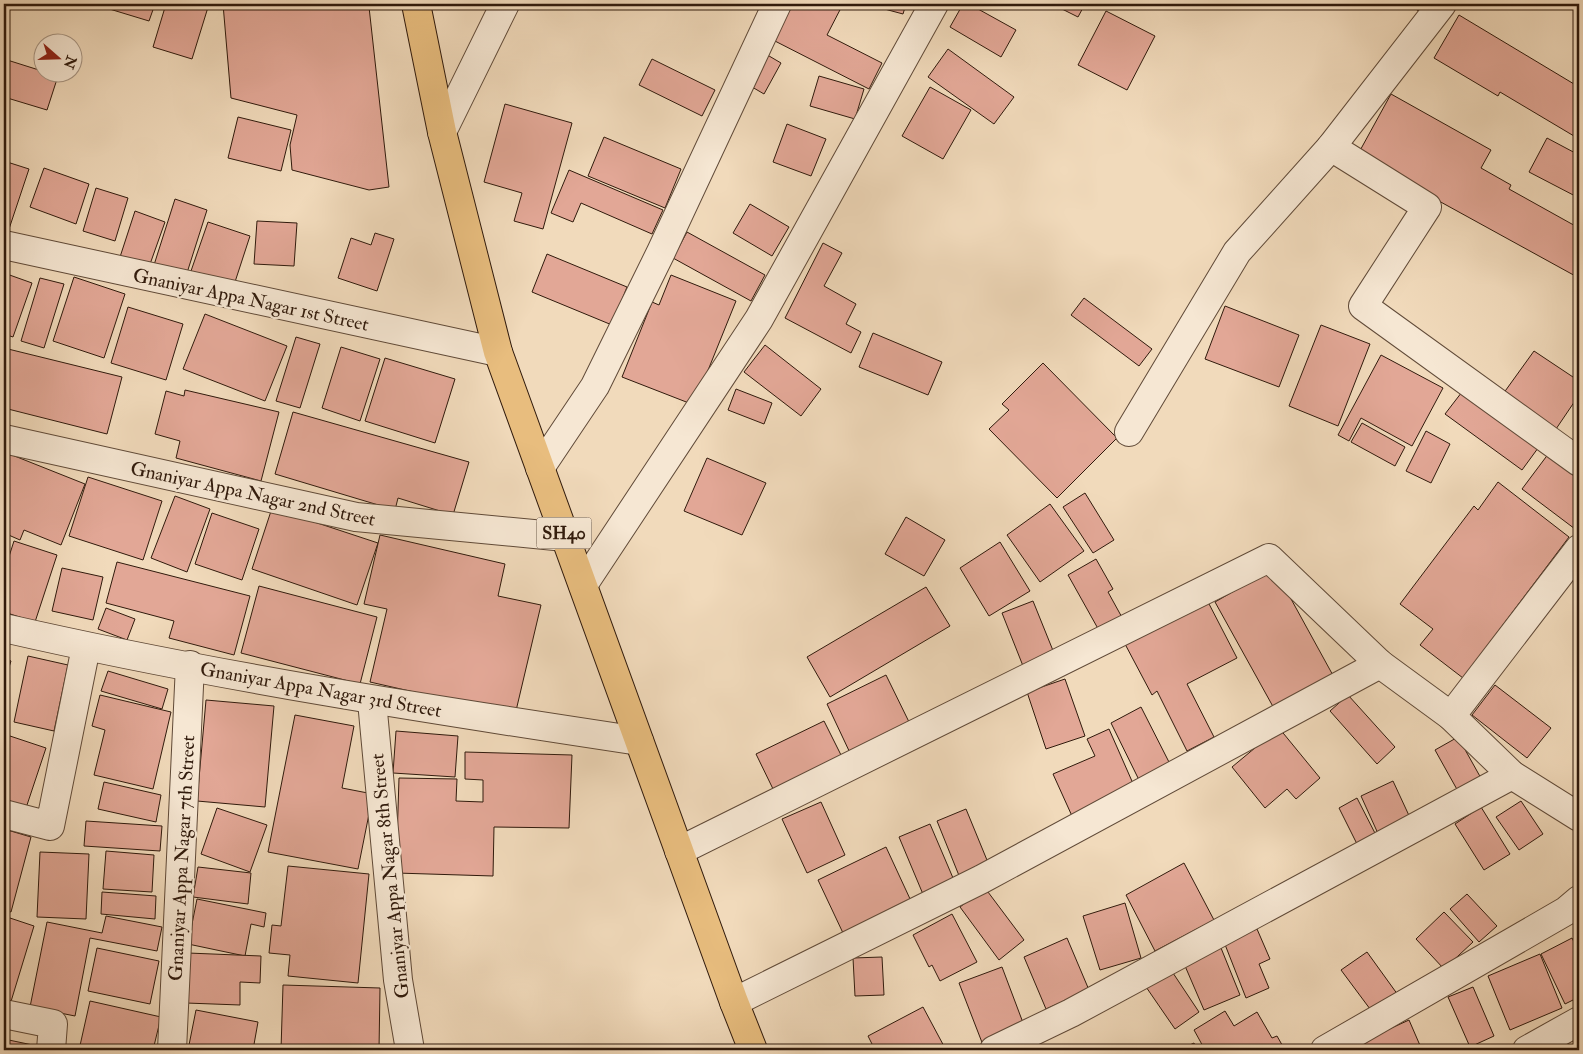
<svg xmlns="http://www.w3.org/2000/svg" width="1583" height="1054" font-family="'IM FELL Double Pica',serif">
<style>
.building{fill:#e2a796;stroke:#301a0c}
.lines{fill:none;stroke-linecap:round;stroke-linejoin:round}
.minor-casing{stroke:#604a38;stroke-width:30}
.primary-casing{stroke:#301a0c;stroke-width:30}
.minor{stroke:#f6e7d3;stroke-width:28}
.primary{stroke:#e8bd7e;stroke-width:28}
.labels{text-anchor:middle;stroke-width:4.5;stroke-linejoin:round;paint-order:stroke}
.shield{fill:#f6e7d3;stroke:#6b5848;stroke-width:1}
.shield-label{font-size:18px;font-weight:bold;fill:#301a0c}
.street-label{font-size:19px;fill:#301a0c;stroke:#f6e7d3}
</style>
<rect width="100%" height="100%" fill="#f1dabb"/>
<filter id="stains"><feTurbulence type="fractalNoise" baseFrequency=".004" numOctaves="4"/><feColorMatrix values="0 0 0 0 .2 0 0 0 0 .09 0 0 0 0 .02 0 0 0 .5 -.17"/></filter>
<radialGradient id="worn" r=".72"><stop offset=".6" stop-color="#630" stop-opacity="0"/><stop offset="1" stop-color="#630" stop-opacity=".3"/></radialGradient>
<!-- building -->
<g class="building">
<polygon points="93,4 155,4 149,21"/>
<polygon points="166,4 209,4 192,59 153,47"/>
<polygon points="223,4 358,4 369,7 389,187 369,190 292,170 290,145 297,115 231,98"/>
<polygon points="785,4 843,4 827,35 882,63 869,89 771,39"/>
<polygon points="866,4 906,4 903,14"/>
<polygon points="963,4 969,4 1016,30 1001,57 950,27"/>
<polygon points="1052,4 1085,4 1078,17"/>
<polygon points="1407,4 1430,4 1424,14"/>
<polygon points="1106,11 1155,36 1127,90 1078,65"/>
<polygon points="1459,15 1579,87 1579,139 1500,92 1498,96 1434,58"/>
<polygon points="948,49 1014,97 994,124 928,77"/>
<polygon points="764,53 781,63 764,94 747,84"/>
<polygon points="4,59 58,76 47,110 4,97"/>
<polygon points="652,59 715,90 702,116 639,85"/>
<polygon points="819,76 864,89 855,119 810,106"/>
<polygon points="930,87 971,110 943,159 902,136"/>
<polygon points="1391,94 1491,150 1481,168 1511,185 1509,189 1579,228 1579,278 1357,156"/>
<polygon points="505,104 572,123 543,229 514,221 522,193 484,182"/>
<polygon points="238,117 291,130 281,171 228,158"/>
<polygon points="787,124 826,139 811,176 773,162"/>
<polygon points="604,137 681,169 665,208 588,176"/>
<polygon points="1547,138 1579,155 1579,198 1529,172"/>
<polygon points="4,161 29,169 9,229 4,227"/>
<polygon points="44,168 89,184 76,224 30,207"/>
<polygon points="569,170 663,210 652,234 581,203 573,222 551,213"/>
<polygon points="96,188 128,198 115,241 83,231"/>
<polygon points="175,199 207,210 186,276 154,265"/>
<polygon points="750,204 789,227 772,256 733,233"/>
<polygon points="135,211 165,222 149,267 120,257"/>
<polygon points="257,221 297,223 294,266 254,264"/>
<polygon points="208,222 250,236 234,285 191,271"/>
<polygon points="687,232 765,275 751,301 673,258"/>
<polygon points="375,233 394,239 377,291 338,278 351,238 371,245"/>
<polygon points="823,243 842,253 824,286 856,304 846,324 861,332 851,353 785,318"/>
<polygon points="547,254 627,287 612,325 532,292"/>
<polygon points="4,273 32,283 13,337 4,334"/>
<polygon points="671,275 736,301 694,405 622,377 652,302 659,305"/>
<polygon points="74,277 125,294 104,358 53,341"/>
<polygon points="40,278 64,284 44,348 21,341"/>
<polygon points="1084,298 1152,349 1139,366 1071,315"/>
<polygon points="1225,306 1299,335 1279,387 1205,359"/>
<polygon points="128,307 183,324 166,380 111,363"/>
<polygon points="205,314 287,346 265,401 183,369"/>
<polygon points="1321,325 1370,344 1338,426 1289,406"/>
<polygon points="873,333 942,362 928,395 859,367"/>
<polygon points="296,337 320,344 300,408 276,401"/>
<polygon points="765,345 821,389 801,416 744,372"/>
<polygon points="341,347 380,359 360,421 322,408"/>
<polygon points="4,348 122,377 107,434 4,408"/>
<polygon points="1534,351 1579,381 1579,395 1556,429 1503,394"/>
<polygon points="1381,355 1443,388 1412,446 1361,418 1349,441 1338,435"/>
<polygon points="385,358 455,379 435,443 365,421"/>
<polygon points="1043,363 1117,438 1057,498 989,429 1009,410 1002,404"/>
<polygon points="1465,388 1541,444 1522,470 1445,414"/>
<polygon points="736,389 772,403 764,424 728,410"/>
<polygon points="185,390 279,412 261,481 176,458 180,441 155,434 166,391 184,396"/>
<polygon points="293,412 469,462 453,515 398,498 395,510 275,474"/>
<polygon points="1362,423 1405,447 1395,466 1351,442"/>
<polygon points="1426,431 1450,444 1431,483 1406,471"/>
<polygon points="7,453 85,484 61,545 24,530 20,540 4,533 4,461"/>
<polygon points="1549,453 1579,476 1579,532 1522,489"/>
<polygon points="707,458 766,483 742,535 684,511"/>
<polygon points="88,477 162,501 143,560 69,536"/>
<polygon points="1498,482 1569,537 1463,678 1420,645 1433,629 1400,604 1474,506 1478,510"/>
<polygon points="1085,493 1114,540 1093,553 1063,507"/>
<polygon points="175,496 210,509 187,572 151,558"/>
<polygon points="1050,504 1084,551 1040,582 1007,535"/>
<polygon points="272,508 378,543 357,605 252,569"/>
<polygon points="212,513 259,529 242,580 195,564"/>
<polygon points="906,517 945,540 924,576 885,554"/>
<polygon points="380,535 505,564 498,596 541,605 515,715 370,682 387,609 364,604"/>
<polygon points="14,541 57,555 35,622 4,612 4,572"/>
<polygon points="1000,542 1030,591 989,616 960,568"/>
<polygon points="1096,559 1113,589 1108,592 1124,621 1101,634 1068,575"/>
<polygon points="117,562 250,596 234,655 169,638 174,621 106,603"/>
<polygon points="62,568 103,577 93,620 52,611"/>
<polygon points="1274,568 1335,679 1276,712 1215,602"/>
<polygon points="259,586 377,617 360,684 241,653"/>
<polygon points="926,587 950,626 830,697 807,657"/>
<polygon points="1207,600 1237,658 1187,684 1214,737 1187,751 1157,691 1152,695 1125,644"/>
<polygon points="1033,601 1056,658 1025,671 1002,613"/>
<polygon points="106,608 135,619 127,640 98,629"/>
<polygon points="28,656 68,665 54,731 14,722"/>
<polygon points="4,658 11,661 4,683"/>
<polygon points="108,671 168,689 162,709 101,691"/>
<polygon points="886,675 911,726 851,755 827,704"/>
<polygon points="1065,679 1085,736 1046,749 1027,692"/>
<polygon points="1495,685 1551,728 1527,758 1472,715"/>
<polygon points="100,695 171,712 153,789 94,775 105,730 92,726"/>
<polygon points="1348,695 1395,747 1377,764 1330,711"/>
<polygon points="206,700 274,706 265,807 197,801"/>
<polygon points="1141,707 1171,766 1140,782 1111,723"/>
<polygon points="295,715 354,726 342,788 373,794 358,869 268,852"/>
<polygon points="824,721 842,757 774,791 756,754"/>
<polygon points="1279,728 1320,778 1296,799 1287,789 1265,808 1232,767"/>
<polygon points="1109,729 1135,788 1072,816 1053,774 1095,756 1087,739"/>
<polygon points="396,731 458,736 455,777 393,773"/>
<polygon points="4,734 46,748 26,808 4,800"/>
<polygon points="1458,737 1482,780 1459,793 1435,750"/>
<polygon points="465,752 572,755 569,828 494,827 493,876 396,873 399,778 457,779 456,801 483,802 483,780 465,779"/>
<polygon points="1393,781 1412,822 1380,838 1361,796"/>
<polygon points="104,782 161,795 156,822 98,809"/>
<polygon points="1357,798 1378,839 1359,848 1339,808"/>
<polygon points="1521,801 1543,834 1519,850 1496,817"/>
<polygon points="821,802 845,855 807,873 782,819"/>
<polygon points="1481,807 1510,854 1484,870 1455,824"/>
<polygon points="217,808 267,825 250,872 201,854"/>
<polygon points="966,809 989,865 960,878 937,821"/>
<polygon points="86,821 162,826 160,851 84,846"/>
<polygon points="930,824 956,885 925,899 899,837"/>
<polygon points="4,829 31,837 11,912 4,910"/>
<polygon points="886,847 911,901 843,933 818,880"/>
<polygon points="106,851 154,855 152,892 103,889"/>
<polygon points="40,852 89,854 86,919 37,917"/>
<polygon points="1184,863 1214,920 1155,951 1126,895"/>
<polygon points="288,866 369,874 358,983 288,976 290,955 269,953 272,925 281,926"/>
<polygon points="198,867 251,873 248,904 193,897"/>
<polygon points="985,888 1024,940 999,960 960,907"/>
<polygon points="102,892 156,896 155,919 101,914"/>
<polygon points="1467,894 1497,926 1479,942 1450,909"/>
<polygon points="197,899 266,913 264,927 251,924 245,956 188,944"/>
<polygon points="1125,903 1141,958 1100,970 1083,916"/>
<polygon points="1444,912 1473,942 1444,969 1416,939"/>
<polygon points="952,914 977,962 940,981 932,965 929,967 913,935"/>
<polygon points="4,916 34,926 9,1008 4,1006"/>
<polygon points="106,916 162,927 157,951 90,938 75,1016 30,1007 47,922 102,933"/>
<polygon points="1257,929 1270,959 1259,964 1269,988 1246,998 1224,942"/>
<polygon points="1067,938 1089,990 1046,1009 1024,957"/>
<polygon points="1572,938 1579,952 1579,997 1565,1004 1541,954"/>
<polygon points="1219,943 1240,995 1204,1010 1182,959"/>
<polygon points="97,948 159,961 150,1004 88,991"/>
<polygon points="1367,952 1398,995 1373,1013 1341,970"/>
<polygon points="188,953 261,956 260,983 240,982 240,1005 186,1003"/>
<polygon points="1540,954 1562,1008 1510,1030 1488,976"/>
<polygon points="882,957 884,995 855,996 853,958"/>
<polygon points="1002,967 1025,1028 983,1045 959,983"/>
<polygon points="1169,967 1199,1012 1175,1029 1144,984"/>
<polygon points="283,985 380,988 379,1050 281,1050"/>
<polygon points="1473,987 1494,1036 1470,1047 1448,997"/>
<polygon points="90,1001 161,1017 153,1050 79,1050"/>
<polygon points="923,1007 946,1050 875,1050 868,1036"/>
<polygon points="196,1010 258,1022 253,1050 188,1050"/>
<polygon points="1225,1011 1234,1026 1257,1012 1272,1038 1277,1036 1285,1050 1205,1050 1194,1030"/>
<polygon points="1409,1020 1422,1050 1367,1050 1363,1041"/>
<polygon points="4,1039 47,1048 47,1050 4,1050"/>
<polygon points="1194,1043 1197,1050 1179,1050"/>
</g>
<g class="lines">
<defs>
<g id="minor">
<polyline points="442,132 505,4"/>
<polyline points="1331,147 1427,207 1363,306 1579,462"/>
<polyline points="4,245 498,352"/>
<polyline points="1129,432 1237,252 1331,147 1442,4"/>
<polyline points="4,439 356,517 565,537"/>
<polyline points="540,468 595,386 661,252 777,4"/>
<polyline points="583,585 759,319 934,4"/>
<path d="M 4,628 C 214,676 427,709 639,741"/>
<polyline points="372,701 398,980 410,1050"/>
<polyline points="1512,775 1579,817"/>
<polyline points="4,814 50,826 86,647"/>
<polyline points="679,851 1269,558 1380,664 1451,716"/>
<polyline points="734,1002 982,879 1380,664"/>
<polyline points="4,1014 53,1024 51,1050"/>
<polyline points="172,1050 190,665"/>
<polyline points="994,1050 1071,1013 1512,775 1451,716 1579,549"/>
<polyline points="1325,1050 1566,911 1579,900"/>
<polyline points="1527,1050 1579,1021"/>
</g>
<polyline id="primary" points="416,4 442,132 498,352 734,1002 753,1050"/>
</defs>
<!-- minor casing -->
<use href="#minor" class="minor-casing"/>
<!-- primary casing -->
<use href="#primary" class="primary-casing"/>
<!-- minor -->
<use href="#minor" class="minor"/>
<!-- primary -->
<use href="#primary" class="primary"/>
</g>
<g class="labels">
<!-- shield labels -->
<rect class="shield" x="536.5" y="517.5" width="55" height="31" rx="4"/>
<g class="shield-label">
<text x="564" y="539">SH40</text>
</g>
<!-- street labels -->
<g class="street-label">
<text transform="translate(251 299) rotate(12)" y="7">Gnaniyar Appa Nagar 1st Street</text>
<text transform="translate(253 493) rotate(12)" y="7">Gnaniyar Appa Nagar 2nd Street</text>
<text transform="translate(321 689) rotate(10)" y="7">Gnaniyar Appa Nagar 3rd Street</text>
<text transform="translate(181 858) rotate(-87)" y="7">Gnaniyar Appa Nagar 7th Street</text>
<text transform="translate(389 876) rotate(-96)" y="7">Gnaniyar Appa Nagar 8th Street</text>
</g>
</g>
<!-- margin -->
<rect width="1583" height="1054" fill="none" stroke="#f1dabb" stroke-width="20"/>
<rect x="5" y="5" width="1573" height="1044" fill="none" stroke="#301a0c" stroke-width="2.5"/>
<rect x="10" y="10" width="1563" height="1034" fill="none" stroke="#301a0c"/>
<!-- north arrow -->
<g transform="translate(58 58) rotate(110)"><circle r="24" fill="#f6e7d3" stroke="#a79583"/>
<path d="M0-4L9 19L0 12L-9 19Z" fill="#8f2418"/>
<text y="-8" font-size="14" font-weight="bold" text-anchor="middle" fill="#301a0c">N</text>
</g>
<rect width="100%" height="100%" filter="url(#stains)"/>
<rect width="100%" height="100%" fill="url(#worn)"/>
</svg>
